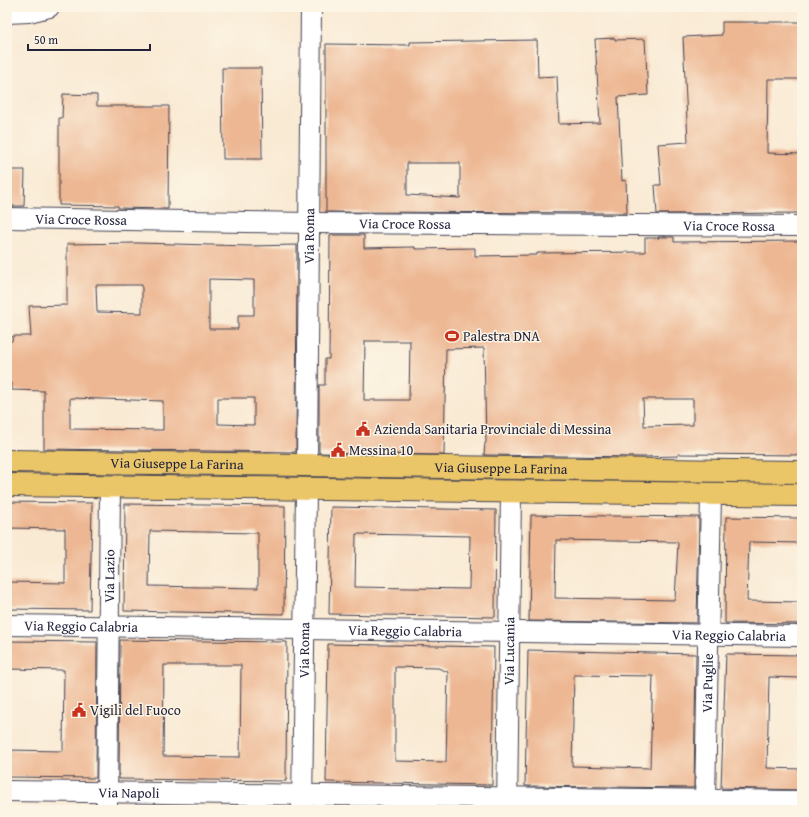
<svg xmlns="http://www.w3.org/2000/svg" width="809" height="817" font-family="'Gentium Book Plus',serif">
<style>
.building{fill:#edb793;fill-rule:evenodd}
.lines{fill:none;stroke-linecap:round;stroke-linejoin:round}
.minor-casing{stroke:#424052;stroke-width:22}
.primary-casing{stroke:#424052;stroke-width:24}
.minor{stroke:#fff;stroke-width:20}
.primary{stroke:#ebc669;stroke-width:22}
.labels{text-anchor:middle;stroke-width:3;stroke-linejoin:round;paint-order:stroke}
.street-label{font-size:14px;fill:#22223b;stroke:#fcf5e5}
.poi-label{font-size:14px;fill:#22223b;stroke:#fcf5e5;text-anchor:start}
</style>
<rect width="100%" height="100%" fill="#fcf5e5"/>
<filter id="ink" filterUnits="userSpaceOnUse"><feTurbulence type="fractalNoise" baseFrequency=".025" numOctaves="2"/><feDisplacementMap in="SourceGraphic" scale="8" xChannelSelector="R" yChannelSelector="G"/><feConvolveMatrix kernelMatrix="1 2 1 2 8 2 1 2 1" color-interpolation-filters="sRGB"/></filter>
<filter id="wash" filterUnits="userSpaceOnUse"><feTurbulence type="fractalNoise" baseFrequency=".012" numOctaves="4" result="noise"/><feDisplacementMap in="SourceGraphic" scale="16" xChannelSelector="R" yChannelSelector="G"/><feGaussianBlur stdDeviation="0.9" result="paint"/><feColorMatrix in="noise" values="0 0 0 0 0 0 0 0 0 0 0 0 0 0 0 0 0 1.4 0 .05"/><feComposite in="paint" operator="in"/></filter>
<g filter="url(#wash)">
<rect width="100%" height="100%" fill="#f9ead4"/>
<g id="blocks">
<!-- building -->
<g class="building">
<polygon points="722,22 802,22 802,79 768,79 767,153 802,154 802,213 657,214 655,185 661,185 658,144 688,142 683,37 722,35"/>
<path d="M 615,38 L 615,40 L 645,39 L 648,95 L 618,97 L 622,181 L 626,180 L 627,213 L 326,212 L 326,44 L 410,45 L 410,42 L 537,40 L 538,77 L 557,76 L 559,124 L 600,123 L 595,39 ZM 407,163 L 460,163 L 460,198 L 407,195 Z"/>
<polygon points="222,68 261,68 262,159 223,159"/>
<polygon points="63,94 97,95 97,106 169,106 168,209 118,208 118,206 59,205 59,118 62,118"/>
<polygon points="7,170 25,170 24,206 7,206"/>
<path d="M 330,235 L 364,235 L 364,248 L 415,247 L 415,249 L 475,248 L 475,256 L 537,255 L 537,253 L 645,252 L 645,238 L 659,238 L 658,237 L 674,237 L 674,242 L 802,241 L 802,455 L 678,454 L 678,456 L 642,457 L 484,455 L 485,443 L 486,443 L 484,348 L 446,349 L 444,455 L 319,453 L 319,385 L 325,385 L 325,359 L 329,359 ZM 365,341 L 410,341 L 409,400 L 364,400 ZM 643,399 L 693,399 L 693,425 L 644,426 Z"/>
<path d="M 137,243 L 249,246 L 297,245 L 296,452 L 44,449 L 44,391 L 12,390 L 12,383 L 7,383 L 7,341 L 12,341 L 13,336 L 31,336 L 29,306 L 67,305 L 67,244 ZM 209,279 L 254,280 L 254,315 L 238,315 L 238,329 L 209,329 ZM 96,285 L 142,285 L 142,313 L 97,312 ZM 70,398 L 163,401 L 163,430 L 70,429 ZM 218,398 L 254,398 L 254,425 L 218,424 Z"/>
<polygon points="7,502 92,503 90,610 7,609 7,582 65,583 65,529 7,528"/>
<path d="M 125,504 L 285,506 L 284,614 L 124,611 ZM 150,531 L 258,533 L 258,588 L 149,586 Z"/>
<path d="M 331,507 L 496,510 L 495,617 L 329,614 ZM 356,534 L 470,536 L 469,589 L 355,587 Z"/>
<path d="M 531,515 L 699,517 L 697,623 L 529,621 ZM 556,540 L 678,542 L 675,600 L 555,598 Z"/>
<polygon points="726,517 802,518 802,543 749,542 747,601 802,602 802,624 725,623"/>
<path d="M 120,640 L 287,642 L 286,781 L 119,779 ZM 164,665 L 241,665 L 240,757 L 163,756 Z"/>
<polygon points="7,641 97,642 96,778 7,777 7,750 63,751 64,670 7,669"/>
<path d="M 328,644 L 494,647 L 492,785 L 326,782 ZM 395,667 L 438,668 L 448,672 L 446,762 L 395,761 Z"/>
<path d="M 528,650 L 696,654 L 694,788 L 525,786 ZM 574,675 L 653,676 L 650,768 L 572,766 Z"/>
<polygon points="726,654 802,655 802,678 769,677 767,768 802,769 802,790 721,788"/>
</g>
</g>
</g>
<g filter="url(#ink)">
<use href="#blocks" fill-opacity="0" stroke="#424052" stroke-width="1"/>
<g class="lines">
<defs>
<g id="minor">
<polyline points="7,13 29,12 49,7"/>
<path id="s1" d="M 7,218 L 310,223 L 802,226"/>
<path id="s2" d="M 307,465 L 311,7"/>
<path id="s3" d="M 7,625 L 802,636"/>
<path id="s4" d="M 7,791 L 802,801"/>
<path id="s5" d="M 705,800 L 711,494"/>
<path id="s6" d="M 107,810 L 110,487"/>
<path id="s7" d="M 302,810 L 306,489"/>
<path id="s8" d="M 507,810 L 511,492"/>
</g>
<g id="primary">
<path id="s9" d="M 7,461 L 802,472"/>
<polyline points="7,485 802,495"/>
</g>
</defs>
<!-- minor casing -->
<use href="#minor" class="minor-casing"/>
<!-- primary casing -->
<use href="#primary" class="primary-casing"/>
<!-- minor -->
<use href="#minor" class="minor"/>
<!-- primary -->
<use href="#primary" class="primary"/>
</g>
</g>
<!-- icons -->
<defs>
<symbol id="stadium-bare" viewBox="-9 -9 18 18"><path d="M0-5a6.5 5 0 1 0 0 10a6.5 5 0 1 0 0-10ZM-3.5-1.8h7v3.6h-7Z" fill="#c8321e" stroke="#fcf5e5" stroke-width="2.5" paint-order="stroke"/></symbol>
<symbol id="civic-bare" viewBox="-9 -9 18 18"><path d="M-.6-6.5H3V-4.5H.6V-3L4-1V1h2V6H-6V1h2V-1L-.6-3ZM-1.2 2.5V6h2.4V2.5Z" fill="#c8321e" stroke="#fcf5e5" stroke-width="2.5" paint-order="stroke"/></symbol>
</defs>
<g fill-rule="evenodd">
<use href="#stadium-bare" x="442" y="326" width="20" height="20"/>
<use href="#civic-bare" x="353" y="419" width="20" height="20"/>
<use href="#civic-bare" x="328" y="440" width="20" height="20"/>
<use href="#civic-bare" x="69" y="700" width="20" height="20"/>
</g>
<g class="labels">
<!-- street labels -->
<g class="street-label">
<text dy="5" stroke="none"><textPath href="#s1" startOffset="74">Via Croce Rossa</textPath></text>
<text dy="5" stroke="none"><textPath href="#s1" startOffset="398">Via Croce Rossa</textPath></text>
<text dy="5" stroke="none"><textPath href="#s1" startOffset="722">Via Croce Rossa</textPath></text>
<text dy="5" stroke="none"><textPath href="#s2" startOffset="229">Via Roma</textPath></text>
<text dy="5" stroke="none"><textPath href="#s9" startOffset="170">Via Giuseppe La Farina</textPath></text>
<text dy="5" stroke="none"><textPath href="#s9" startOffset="494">Via Giuseppe La Farina</textPath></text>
<text dy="5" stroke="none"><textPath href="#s6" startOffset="234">Via Lazio</textPath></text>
<text dy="5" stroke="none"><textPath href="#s3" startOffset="74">Via Reggio Calabria</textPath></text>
<text dy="5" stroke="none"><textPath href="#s3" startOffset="398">Via Reggio Calabria</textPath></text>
<text dy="5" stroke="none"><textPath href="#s3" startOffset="722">Via Reggio Calabria</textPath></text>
<text dy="5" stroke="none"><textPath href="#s7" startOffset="160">Via Roma</textPath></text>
<text dy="5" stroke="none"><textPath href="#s8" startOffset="159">Via Lucania</textPath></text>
<text dy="5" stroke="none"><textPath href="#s5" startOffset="117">Via Puglie</textPath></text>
<text dy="5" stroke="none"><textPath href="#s4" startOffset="122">Via Napoli</textPath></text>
</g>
<!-- poi labels -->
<g class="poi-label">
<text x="463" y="341">Palestra DNA</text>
<text x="374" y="434">Azienda Sanitaria Provinciale di Messina</text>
<text x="349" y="455">Messina 10</text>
<text x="90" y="715">Vigili del Fuoco</text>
</g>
</g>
<!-- margin -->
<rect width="809" height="817" fill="none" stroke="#fcf5e5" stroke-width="24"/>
<!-- scale -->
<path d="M28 44v6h122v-6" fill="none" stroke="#22223b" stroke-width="2"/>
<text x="34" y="44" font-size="12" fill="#22223b" stroke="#fcf5e5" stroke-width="3" paint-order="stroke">50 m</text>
</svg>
